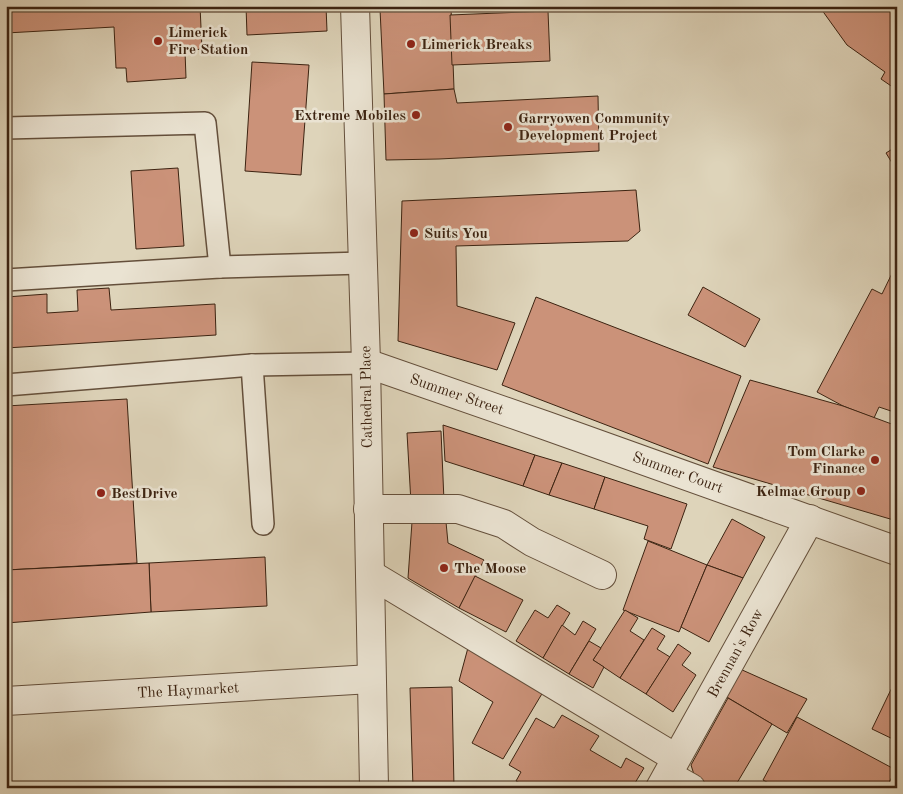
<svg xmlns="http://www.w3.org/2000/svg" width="903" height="794" font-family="'Old Standard TT',serif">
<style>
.building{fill:#cb9279;stroke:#3c2311}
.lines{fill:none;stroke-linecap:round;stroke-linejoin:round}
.service-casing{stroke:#644f3b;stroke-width:24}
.minor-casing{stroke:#644f3b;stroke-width:30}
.service{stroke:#eae3d2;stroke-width:21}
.minor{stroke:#eae3d2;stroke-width:28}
.poi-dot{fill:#8f2418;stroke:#eae3d2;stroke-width:2}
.labels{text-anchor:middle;stroke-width:5;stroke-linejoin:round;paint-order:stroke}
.poi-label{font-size:15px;font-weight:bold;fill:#3c2311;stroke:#eae3d2;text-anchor:start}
.street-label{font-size:15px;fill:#3c2311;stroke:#eae3d2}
</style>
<rect width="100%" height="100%" fill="#ded4ba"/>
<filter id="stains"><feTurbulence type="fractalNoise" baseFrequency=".004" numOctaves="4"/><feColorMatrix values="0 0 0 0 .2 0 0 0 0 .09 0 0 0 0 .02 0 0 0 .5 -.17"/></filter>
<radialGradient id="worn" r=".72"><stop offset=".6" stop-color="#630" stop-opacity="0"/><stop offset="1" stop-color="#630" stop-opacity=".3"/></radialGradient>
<!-- building -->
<g class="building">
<polygon points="6,6 200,6 202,49 185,51 186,78 127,82 126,68 116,68 114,27 6,33"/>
<polygon points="246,6 326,6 327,31 247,35"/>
<polygon points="380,6 451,6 380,9"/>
<polygon points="819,6 897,6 897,90 881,79 885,72 847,45"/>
<polygon points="451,7 454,89 384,94 380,9"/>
<polygon points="548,11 550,61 452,65 450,15"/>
<polygon points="252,62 309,65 301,175 245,171"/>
<polygon points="454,89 457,103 598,96 599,151 439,159 386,160 384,94"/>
<polygon points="897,146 897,171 886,153"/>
<polygon points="178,168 184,246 136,249 131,171"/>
<polygon points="636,190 640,231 628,241 456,246 457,306 515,323 497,370 398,341 402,201"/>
<polygon points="897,263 897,413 879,407 874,418 843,406 817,392 872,289 882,294"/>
<polygon points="703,287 760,319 745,347 688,315"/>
<polygon points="109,288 111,310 215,304 216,335 6,348 6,297 47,294 47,313 78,311 77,290"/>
<polygon points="536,297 741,376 708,464 502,385"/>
<polygon points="750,380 843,406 897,426 897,521 713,467"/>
<polygon points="127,399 137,563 6,570 6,406"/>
<polygon points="443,425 535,455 523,486 445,461"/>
<polygon points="441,431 444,501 411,503 407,433"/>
<polygon points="535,455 562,463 549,495 523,486"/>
<polygon points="562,463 605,477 594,509 549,495"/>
<polygon points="605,477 687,504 671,549 644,539 648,526 594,509"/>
<polygon points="732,519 765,537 743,578 707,565"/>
<polygon points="412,522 446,522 448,543 484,560 459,608 408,578"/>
<polygon points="648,541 707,565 679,632 623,610"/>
<polygon points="265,557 267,606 151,612 149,563"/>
<polygon points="149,563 151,612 6,623 6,570"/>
<polygon points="707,565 743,578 709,642 681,627"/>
<polygon points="475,576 523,600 506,632 459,608"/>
<polygon points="557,605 570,613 543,658 516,641 535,610 548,618"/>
<polygon points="625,610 638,618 630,631 644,640 620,678 593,660"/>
<polygon points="583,621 596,629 569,674 543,658 562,625 575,635"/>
<polygon points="652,628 665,636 657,649 670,657 646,694 620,678"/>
<polygon points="589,641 601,648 593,660 604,667 593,688 569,674"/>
<polygon points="469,644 546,687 503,759 472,743 493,702 459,681"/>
<polygon points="678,644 691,653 682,665 696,675 673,712 646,694"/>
<polygon points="740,669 807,699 787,733 725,696"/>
<polygon points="897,677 897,741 872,729"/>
<polygon points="452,687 454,788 413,788 410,688"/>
<polygon points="728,698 772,724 734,788 708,788 696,781 691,765"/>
<polygon points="562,715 599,736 590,750 621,768 626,758 644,768 632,788 529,788 516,781 521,772 509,765 536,718 554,728"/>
<polygon points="797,717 896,770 886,788 778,788 763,780"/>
<polygon points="6,729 9,770 6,770"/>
<polygon points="896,770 897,788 886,788"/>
</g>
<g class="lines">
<defs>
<g id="service">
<polyline points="6,128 205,123 220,267"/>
<polyline points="6,280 220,267 363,263"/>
<polyline points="252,365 263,524"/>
<polyline points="6,385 252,365 366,363"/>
</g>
<g id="minor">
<polyline points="355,6 366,363 374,788"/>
<polyline points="366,363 547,426 897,551"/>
<polyline points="368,509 458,509 504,524 532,542 602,575"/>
<polyline points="370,574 676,758"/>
<polyline points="6,701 371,679"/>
<polyline points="668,775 691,788"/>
<polyline points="660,788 810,519"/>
</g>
</defs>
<!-- service casing -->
<use href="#service" class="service-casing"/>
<!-- minor casing -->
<use href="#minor" class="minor-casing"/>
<!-- service -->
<use href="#service" class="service"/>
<!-- minor -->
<use href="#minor" class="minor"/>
</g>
<!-- markers -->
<g class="poi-dot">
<circle cx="158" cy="41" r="5"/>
<circle cx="411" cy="44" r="5"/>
<circle cx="416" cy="115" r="5"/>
<circle cx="508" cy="127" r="5"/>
<circle cx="414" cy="233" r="5"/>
<circle cx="875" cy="460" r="5"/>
<circle cx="861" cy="491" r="5"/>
<circle cx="101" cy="493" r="5"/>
<circle cx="444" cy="568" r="5"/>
</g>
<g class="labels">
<!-- poi labels -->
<g class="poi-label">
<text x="168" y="37">Limerick<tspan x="168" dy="17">Fire Station</tspan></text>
<text x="421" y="49">Limerick Breaks</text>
<text x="406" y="120" text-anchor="end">Extreme Mobiles</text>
<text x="518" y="123">Garryowen Community<tspan x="518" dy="17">Development Project</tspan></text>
<text x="424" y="238">Suits You</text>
<text x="865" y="456" text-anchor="end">Tom Clarke<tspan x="865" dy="17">Finance</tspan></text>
<text x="851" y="496" text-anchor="end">Kelmac Group</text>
<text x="111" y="498">BestDrive</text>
<text x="454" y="573">The Moose</text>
</g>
<!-- street labels -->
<g class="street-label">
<text transform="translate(457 394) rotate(19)" y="5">Summer Street</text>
<text transform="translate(366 397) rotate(-91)" y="5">Cathedral Place</text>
<text transform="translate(678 472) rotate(20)" y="5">Summer Court</text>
<text transform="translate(735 653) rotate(-61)" y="5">Brennan's Row</text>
<text transform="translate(188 690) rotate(-3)" y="5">The Haymarket</text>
</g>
</g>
<!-- margin -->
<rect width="903" height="794" fill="none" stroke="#ded4ba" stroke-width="25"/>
<rect x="8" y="8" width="888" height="779" fill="none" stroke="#3c2311" stroke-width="2.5"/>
<rect x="12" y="12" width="878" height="769" fill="none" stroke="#3c2311"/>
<rect width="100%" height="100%" filter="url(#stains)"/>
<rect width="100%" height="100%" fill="url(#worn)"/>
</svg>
